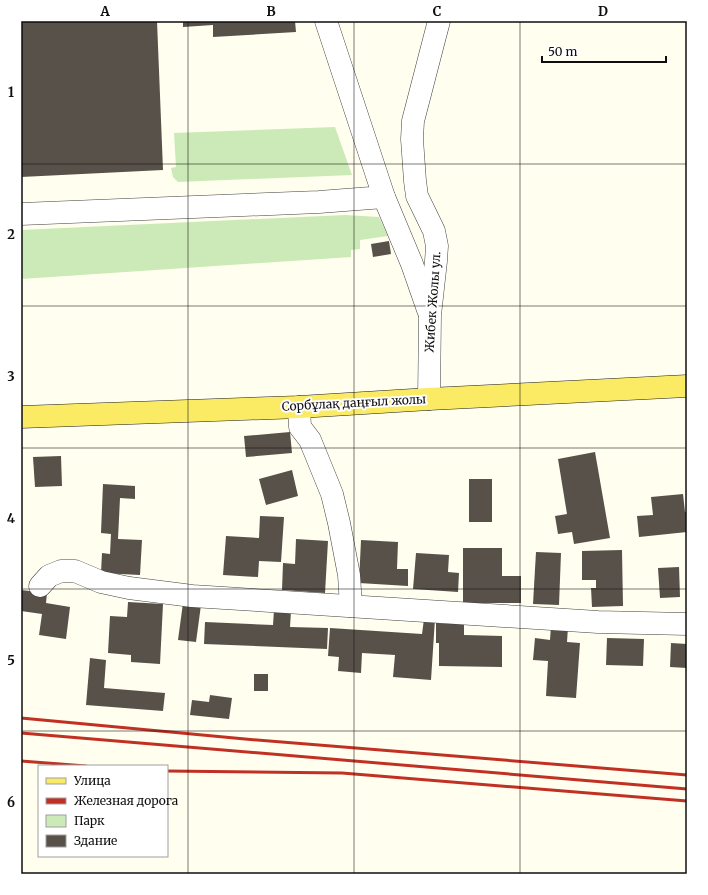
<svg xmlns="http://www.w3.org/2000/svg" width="708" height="895" font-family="Merriweather,serif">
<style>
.green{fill:#cbeab8}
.building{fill:#57514a}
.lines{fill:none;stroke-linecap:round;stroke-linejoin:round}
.minor-casing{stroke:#414141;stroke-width:23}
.major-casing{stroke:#1f1f1f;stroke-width:23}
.minor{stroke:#fff;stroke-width:22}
.major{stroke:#faea64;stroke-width:22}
.rail{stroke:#c13123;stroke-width:3}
.grid{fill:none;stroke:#0e0e0e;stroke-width:1;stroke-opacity:0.55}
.labels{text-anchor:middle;stroke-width:4;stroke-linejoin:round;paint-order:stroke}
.street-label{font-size:12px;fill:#0e0e0e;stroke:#fff}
.neatline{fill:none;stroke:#0e0e0e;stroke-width:1.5}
.grid-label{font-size:13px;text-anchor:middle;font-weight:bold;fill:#0e0e0e}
</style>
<rect width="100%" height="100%" fill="#fffeef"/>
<!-- green -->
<g class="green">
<polygon points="335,127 352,175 178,182 173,177 171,168 176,167 174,133"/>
<polygon points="345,215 379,217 388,236 360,240 360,249 351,250 351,257 21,279 21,230"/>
</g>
<!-- building -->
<g class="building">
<polygon points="21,21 157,21 163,170 21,177"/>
<polygon points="183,21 295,21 296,32 213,37 213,25 183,27"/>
<polygon points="389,241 391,254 373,257 371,244"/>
<polygon points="290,432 292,453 246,457 244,436"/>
<polygon points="595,452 610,538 574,544 572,532 558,534 555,516 567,514 558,459"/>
<polygon points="61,456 62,486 35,487 33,457"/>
<polygon points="292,470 298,496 266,505 259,479"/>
<rect x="469" y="479" width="23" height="43"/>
<polygon points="103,484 135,486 135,499 120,498 118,539 142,540 140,575 101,573 102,553 110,554 111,534 101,533"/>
<polygon points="683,494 685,512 687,512 687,532 639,537 637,516 653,515 651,497"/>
<polygon points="260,516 284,517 281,562 259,561 258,577 223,575 226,536 259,538"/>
<polygon points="296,539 328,541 325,593 282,590 283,563 295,564"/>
<polygon points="361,540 398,542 397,569 408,569 408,586 359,583"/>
<polygon points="463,548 502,548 502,576 521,576 521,603 463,603"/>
<polygon points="622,550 623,606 592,607 591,588 596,588 596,580 582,580 582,551"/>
<polygon points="536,552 561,553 559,605 533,604"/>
<polygon points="416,553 449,555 448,572 459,573 458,592 413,589"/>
<polygon points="679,567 680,597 660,598 658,568"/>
<polygon points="21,590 47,593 46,603 70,607 66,639 39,635 42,614 21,611"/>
<polygon points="128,602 163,604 160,664 131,662 131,655 108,653 110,616 127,617"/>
<polygon points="183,603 201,605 196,642 178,640"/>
<polygon points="274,610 291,611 290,627 328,628 327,649 204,644 205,622 273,625"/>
<polygon points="424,619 435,619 431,680 393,677 395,655 362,653 361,673 338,671 339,657 328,656 330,628 422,634"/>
<polygon points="436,623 464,624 464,635 502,636 502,667 439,666 439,643 436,643"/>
<polygon points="551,626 568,627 567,642 580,643 576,698 546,696 548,661 533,660 535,638 550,640"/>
<polygon points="607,638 644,639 643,666 606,665"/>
<polygon points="671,643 687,644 687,668 670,667"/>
<polygon points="90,658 106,660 104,688 165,693 163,711 86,705"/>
<rect x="254" y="674" width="14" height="17"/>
<polygon points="210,695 232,698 229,719 190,715 192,700 209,702"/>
</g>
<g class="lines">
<defs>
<g id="minor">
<polyline points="384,197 412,264 428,310"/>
<polyline points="21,214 319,202 384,197 326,21"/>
<polyline points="429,399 430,315 436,261 437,246 434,231 417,196 415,181 412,139 413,121 434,40 439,21"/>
<polyline points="299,407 300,427 310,440 332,494 339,523 349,575 351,606"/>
<polyline points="40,586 49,576 61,571 75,571 101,582 129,588 192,596 598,622 687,624"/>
</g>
<polyline id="major" points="21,417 299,407 429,399 687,386"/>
</defs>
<!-- minor casing -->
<use href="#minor" class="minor-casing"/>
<!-- major casing -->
<use href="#major" class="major-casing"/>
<!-- minor -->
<use href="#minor" class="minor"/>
<!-- major -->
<use href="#major" class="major"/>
<!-- rail -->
<g class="rail">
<polyline points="21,718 245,739 687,775"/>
<polyline points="21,733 687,789"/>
<polyline points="21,761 86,766"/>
<polyline points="167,771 342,773 687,801"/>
</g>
</g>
<!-- grid -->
<path class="grid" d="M 188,21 L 188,874M 354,21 L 354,874M 520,21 L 520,874M 21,164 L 687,164M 21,306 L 687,306M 21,448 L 687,448M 21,589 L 687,589M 21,731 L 687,731"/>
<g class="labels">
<!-- street labels -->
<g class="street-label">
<text transform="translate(433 302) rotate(-86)" y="4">Жибек Жолы ул.</text>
<text transform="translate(354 403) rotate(-3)" y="4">Сорбұлақ даңғыл жолы</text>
</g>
</g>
<!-- border -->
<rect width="708" height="895" fill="none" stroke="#ffffff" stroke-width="44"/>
<!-- legend -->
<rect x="38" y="765" width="130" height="92" fill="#ffffff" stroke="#9f9f9f"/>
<rect x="46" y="778" width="20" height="6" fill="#faea64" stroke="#9f9f9f"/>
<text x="74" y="785" font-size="12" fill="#0e0e0e">Улица</text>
<rect x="46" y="798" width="20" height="6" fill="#c13123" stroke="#9f9f9f"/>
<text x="74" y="805" font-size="12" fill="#0e0e0e">Железная дорога</text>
<rect x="46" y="815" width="20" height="12" fill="#cbeab8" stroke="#9f9f9f"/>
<text x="74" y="825" font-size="12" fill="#0e0e0e">Парк</text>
<rect x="46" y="835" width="20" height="12" fill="#57514a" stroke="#9f9f9f"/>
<text x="74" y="845" font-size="12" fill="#0e0e0e">Здание</text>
<!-- scale -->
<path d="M542 56v6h124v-6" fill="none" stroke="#0e0e0e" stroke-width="2"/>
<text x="548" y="56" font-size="12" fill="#0e0e0e" stroke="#ffffff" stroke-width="3" paint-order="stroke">50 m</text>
<rect x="22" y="22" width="664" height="851" class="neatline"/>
<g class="grid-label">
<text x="105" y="16">A</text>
<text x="271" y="16">B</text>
<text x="437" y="16">C</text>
<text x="603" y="16">D</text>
<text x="11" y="97">1</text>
<text x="11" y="239">2</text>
<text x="11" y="381">3</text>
<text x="11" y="523">4</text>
<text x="11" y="665">5</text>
<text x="11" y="807">6</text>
</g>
</svg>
